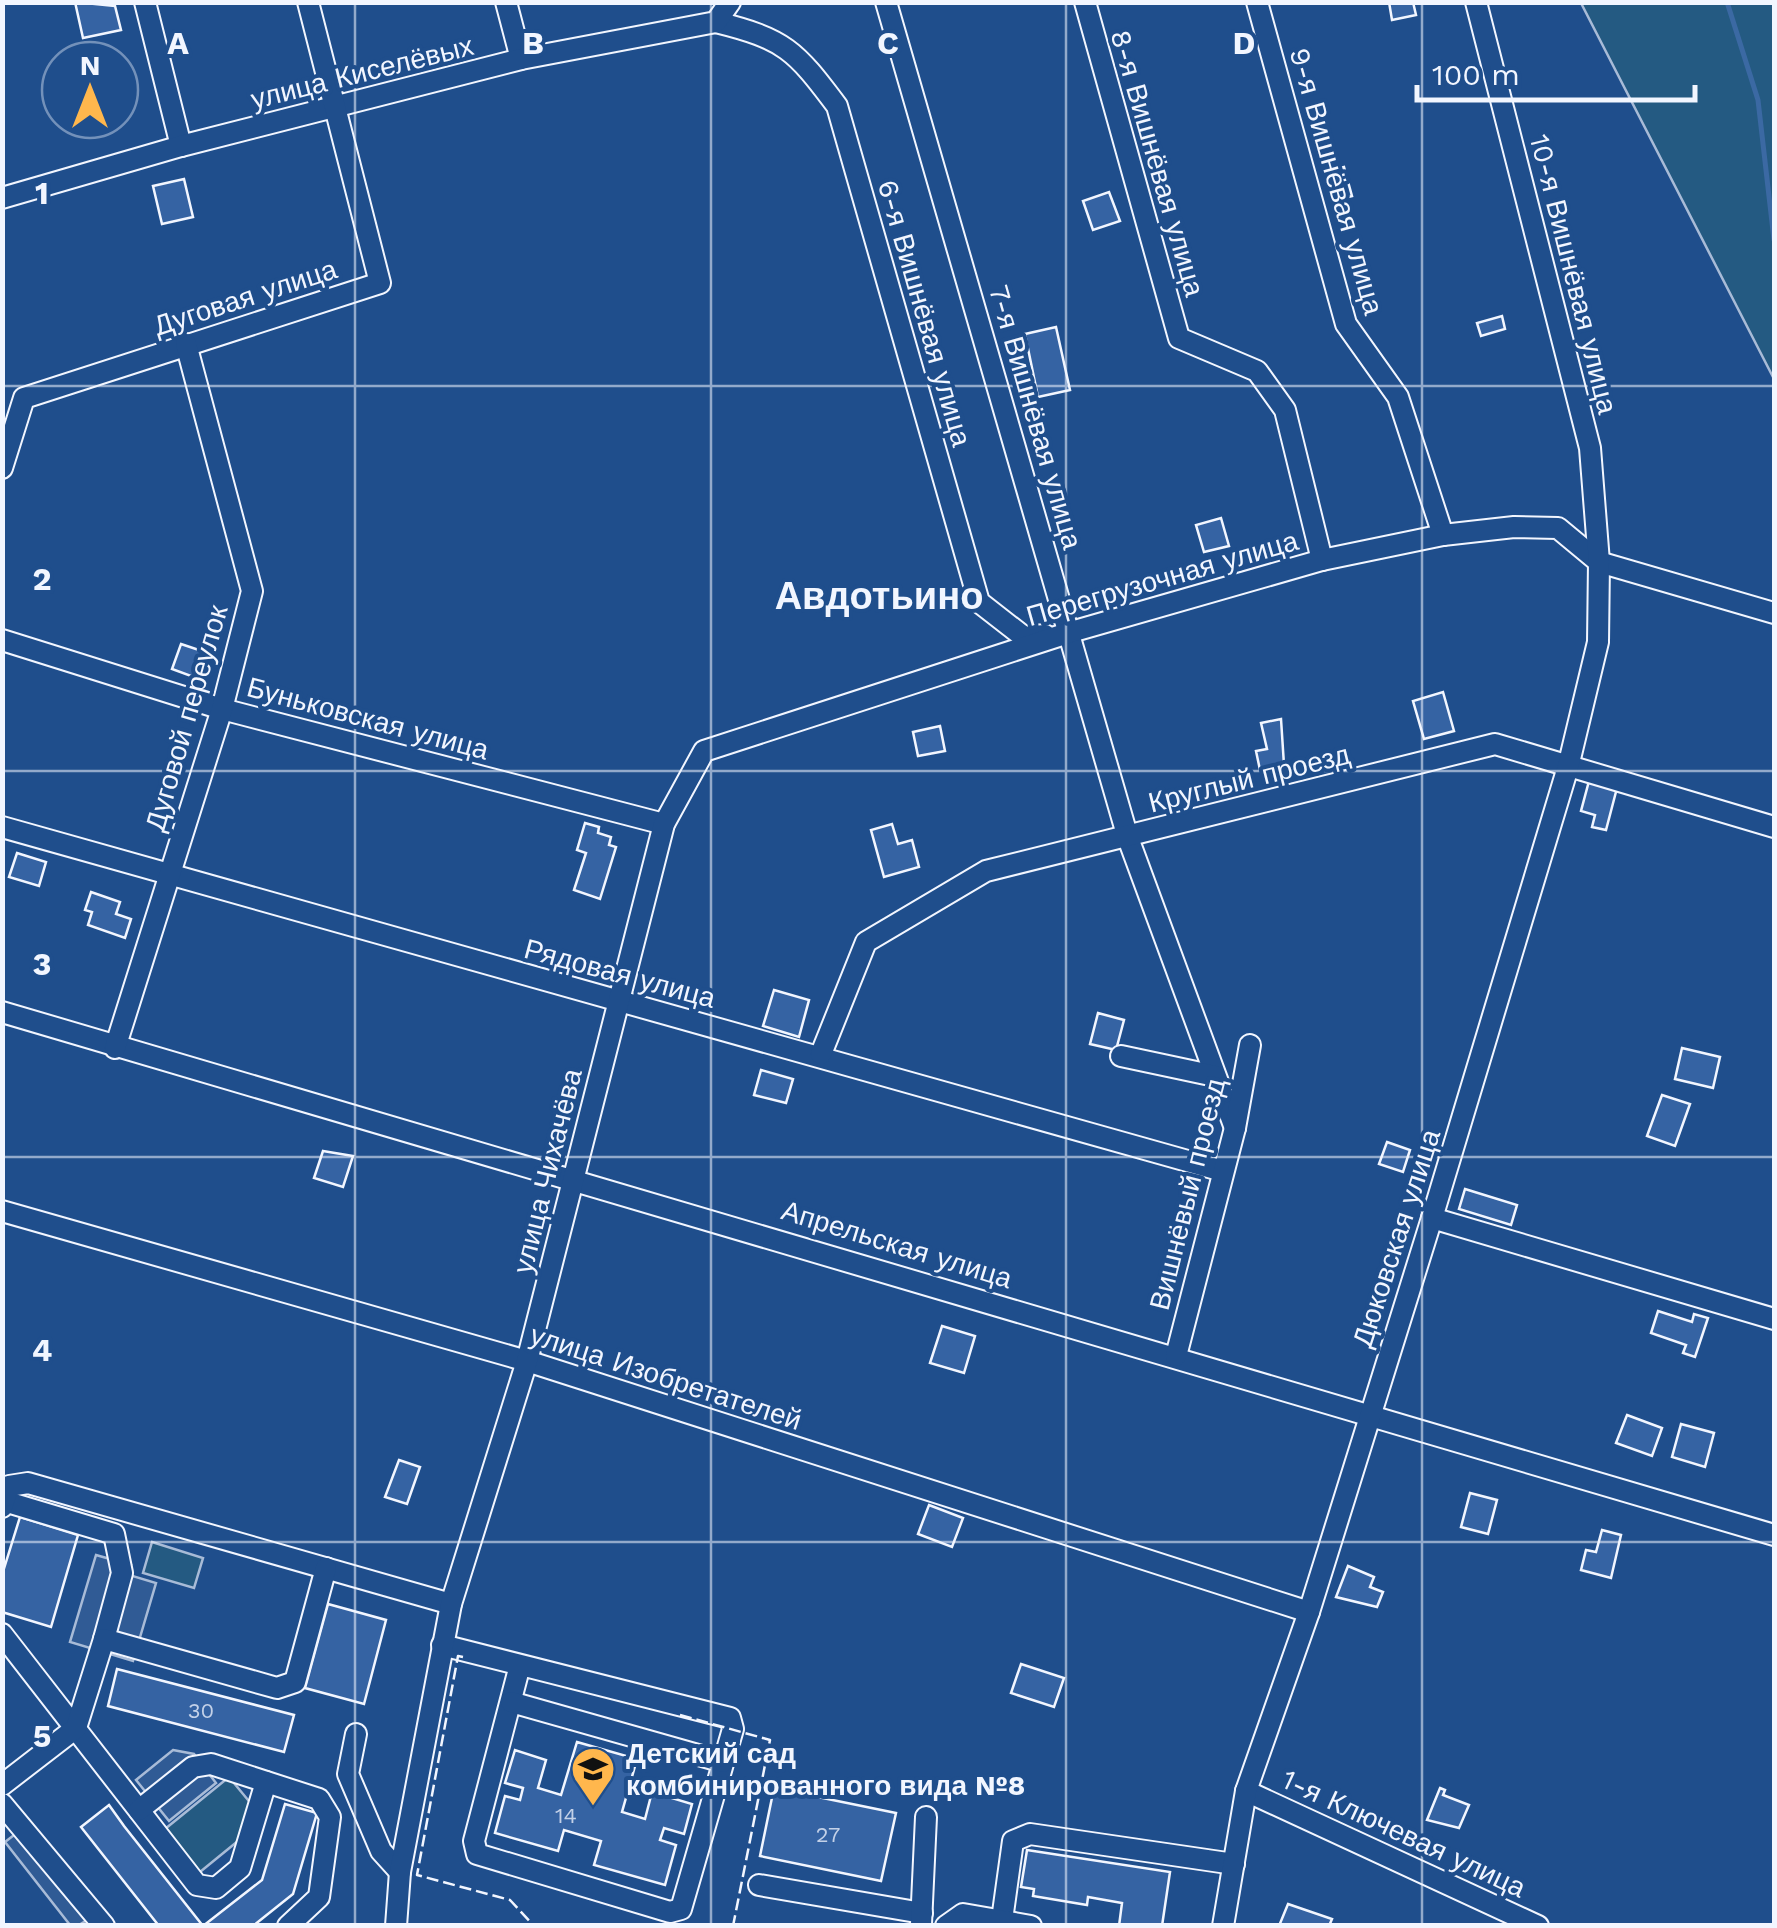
<svg xmlns="http://www.w3.org/2000/svg" width="1777" height="1928" font-family="'Work Sans',sans-serif">
<style>
.green{fill:#245a82;stroke:#a8bbd7;stroke-width:2.5}
.parking{fill:#305b95;stroke:#a8bbd7;stroke-width:2.5}
.lines{fill:none;stroke-linecap:round;stroke-linejoin:round}
.stream{stroke:#3b69a3;stroke-width:5}
.building{fill:#3563a3;stroke:#f2f6ff;stroke-width:2.5}
.minor-casing{stroke:#f2f6ff;stroke-width:24}
.minor{stroke:#1f4e8c;stroke-width:20}
.fence{stroke:#f2f6ff;stroke-width:2.5;stroke-dasharray:12 5;stroke-linecap:butt}
.grid{fill:none;stroke:#f2f6ff;stroke-width:2.5;stroke-opacity:0.55}
.labels{text-anchor:middle;stroke-width:8;stroke-linejoin:round;paint-order:stroke}
.number-label{font-size:22px;fill:#c3d1e8}
.street-label{font-size:28px;fill:#f2f6ff;stroke:#1f4e8c}
.poi-label{font-size:28px;font-weight:bold;fill:#f2f6ff;stroke:#1f4e8c;text-anchor:start}
.district-label{font-size:38px;font-weight:bold;fill:#f2f6ff;stroke:#1f4e8c}
.grid-label{font-size:32px;text-anchor:middle;font-weight:bold;fill:#f2f6ff;stroke:#1f4e8c;stroke-width:8;stroke-linejoin:round;paint-order:stroke}
</style>
<rect width="100%" height="100%" fill="#1f4e8c"/>
<!-- green -->
<g class="green">
<polygon points="1581,3 1774,3 1774,379"/>
<polygon points="152,1542 203,1558 194,1588 143,1573"/>
<polygon points="229,1777 253,1806 249,1832 200,1872 165,1829"/>
</g>
<!-- parking -->
<g class="parking">
<polygon points="96,1555 131,1565 129,1575 156,1583 133,1661 70,1642"/>
<polygon points="173,1750 194,1754 216,1783 169,1821 136,1780"/>
<polygon points="18,1832 87,1920 79,1925 70,1925 5,1842"/>
</g>
<g class="lines">
<!-- stream -->
<polyline class="stream" points="1727,2 1758,100 1774,240"/>
</g>
<!-- building -->
<g class="building">
<polygon points="75,2 115,6 121,30 83,38"/>
<polygon points="1389,2 1413,2 1416,15 1392,20"/>
<polygon points="1344,167 1352,196 1332,201 1324,172"/>
<polygon points="184,179 193,217 162,224 153,186"/>
<polygon points="1109,192 1120,221 1093,230 1083,201"/>
<polygon points="1502,316 1505,329 1481,336 1477,323"/>
<polygon points="1056,327 1070,390 1038,397 1025,334"/>
<polygon points="1221,518 1229,546 1204,552 1196,525"/>
<polygon points="181,644 208,653 199,679 172,669"/>
<polygon points="1443,692 1454,731 1424,739 1413,701"/>
<polygon points="1281,719 1284,765 1260,770 1256,751 1267,749 1261,723"/>
<polygon points="940,726 945,751 918,756 913,732"/>
<polygon points="1589,781 1617,788 1606,830 1592,827 1595,815 1581,811"/>
<polygon points="585,823 599,827 598,833 611,837 609,845 616,847 600,899 574,890 586,853 577,850"/>
<polygon points="892,824 898,844 912,840 919,867 884,877 871,830"/>
<polygon points="17,853 46,862 39,886 9,877"/>
<polygon points="91,892 120,902 116,914 131,919 125,938 88,925 92,912 85,910"/>
<polygon points="774,990 809,1000 799,1037 763,1026"/>
<polygon points="1098,1013 1124,1020 1116,1050 1090,1044"/>
<polygon points="1682,1048 1720,1057 1713,1088 1675,1079"/>
<polygon points="761,1070 793,1079 786,1103 754,1095"/>
<polygon points="1662,1095 1690,1104 1675,1146 1647,1136"/>
<polygon points="1387,1142 1410,1150 1403,1172 1379,1164"/>
<polygon points="323,1151 353,1156 343,1187 314,1178"/>
<polygon points="1465,1189 1517,1205 1511,1225 1459,1209"/>
<polygon points="1658,1311 1692,1322 1694,1314 1708,1318 1695,1357 1683,1353 1686,1345 1651,1333"/>
<polygon points="942,1326 975,1336 964,1373 930,1363"/>
<polygon points="1627,1415 1662,1428 1652,1456 1616,1443"/>
<polygon points="1681,1424 1714,1433 1705,1467 1672,1457"/>
<polygon points="399,1460 420,1467 407,1504 385,1497"/>
<polygon points="1470,1493 1497,1500 1488,1534 1461,1527"/>
<polygon points="929,1505 963,1518 952,1547 918,1534"/>
<polygon points="20,1517 78,1535 51,1627 2,1612 2,1575"/>
<polygon points="1602,1530 1621,1535 1611,1578 1581,1570 1586,1550 1596,1552"/>
<polygon points="1348,1566 1374,1577 1370,1587 1383,1592 1377,1607 1336,1597"/>
<polygon points="328,1604 386,1620 364,1704 305,1688"/>
<polygon points="1021,1664 1064,1678 1054,1707 1011,1693"/>
<polygon points="117,1669 294,1715 284,1752 108,1706"/>
<polygon points="577,1742 637,1759 622,1812 645,1819 652,1792 692,1804 684,1834 664,1828 660,1840 676,1845 665,1885 594,1865 601,1841 564,1830 558,1851 495,1833 505,1796 520,1800 523,1788 505,1783 515,1750 546,1760 538,1788 561,1795"/>
<polygon points="774,1788 896,1813 881,1881 760,1856"/>
<polygon points="1440,1788 1445,1790 1443,1795 1469,1805 1459,1828 1427,1820"/>
<polygon points="285,1804 317,1813 293,1894 253,1926 203,1926 262,1880"/>
<polygon points="109,1805 124,1826 203,1926 159,1926 81,1827"/>
<polygon points="1027,1850 1170,1872 1162,1926 1119,1926 1122,1903 1088,1897 1087,1905 1033,1896 1034,1889 1021,1887"/>
<polygon points="1288,1904 1332,1919 1329,1926 1279,1926"/>
</g>
<g class="lines">
<defs>
<g id="minor">
<polyline points="145,2 181,146"/>
<polyline points="506,2 521,59"/>
<polyline points="886,2 1128,838 1235,1128"/>
<polyline points="1085,2 1179,338 1257,371 1285,410 1322,560"/>
<polyline points="1257,2 1346,324 1398,397 1443,535"/>
<path d="M 716,22 C 785,39 795,50 837,106 L 979,602 L 1024,637 L 1045,635"/>
<polyline points="2,198 181,146 521,59 716,22 730,2"/>
<polyline points="2,468 24,398 380,283 308,2"/>
<polyline points="2,640 222,709 664,824"/>
<polyline points="2,827 1223,1171"/>
<polyline points="2,1012 1774,1535"/>
<polyline points="115,1048 222,709 252,591 186,344"/>
<polyline points="821,1054 866,942 986,871 1495,744 1774,827"/>
<polyline points="1121,1056 1215,1076"/>
<polyline points="2,1211 527,1361 1309,1612"/>
<polyline points="1432,1218 1774,1319"/>
<polyline points="1176,1356 1235,1128 1250,1045"/>
<polyline points="4,1501 114,1534 122,1573 104,1639"/>
<polyline points="2,1507 9,1486 28,1483 451,1604"/>
<polyline points="2,1634 197,1885 216,1888 240,1868 266,1782"/>
<polyline points="442,1645 730,1718 733,1729 681,1909 670,1912 477,1854 474,1841 520,1665"/>
<polyline points="511,1702 723,1762"/>
<polyline points="356,1734 348,1774 381,1851 400,1872"/>
<polyline points="2,1785 76,1728 104,1639 277,1688 295,1682 326,1568"/>
<polyline points="1246,1791 1538,1926"/>
<polyline points="2,1804 104,1926"/>
<polyline points="139,1810 193,1767 211,1764 319,1799 330,1817 319,1897 288,1926"/>
<polyline points="759,1885 922,1913"/>
<polyline points="1002,1920 1013,1841 1030,1834 1234,1864"/>
<polyline points="921,1924 926,1817"/>
<polyline points="396,1926 400,1872 451,1604 527,1361 664,824 704,751 1071,632 1322,560 1443,535 1514,527 1558,528 1599,562 1774,613"/>
<polyline points="946,1926 963,1914 1031,1926"/>
<polyline points="1223,1926 1246,1791 1309,1612 1432,1218 1568,767 1598,642 1599,562 1590,448 1476,2"/>
</g>
</defs>
<!-- minor casing -->
<use href="#minor" class="minor-casing"/>
<!-- minor -->
<use href="#minor" class="minor"/>
<!-- fence -->
<g class="fence">
<polyline points="463,1657 458,1656 417,1875 510,1900 534,1926"/>
<polyline points="680,1715 770,1740 733,1926"/>
</g>
</g>
<!-- grid -->
<path class="grid" d="M 355,2 L 355,1926M 711,2 L 711,1926M 1066,2 L 1066,1926M 1422,2 L 1422,1926M 2,386 L 1774,386M 2,771 L 1774,771M 2,1157 L 1774,1157M 2,1542 L 1774,1542"/>
<!-- icons -->
<defs>
<symbol id="school-pin" viewBox="-11 -11 22 30"><path d="M0 17L-7.5 6A9.5 9.5 0 1 1 7.5 6Z" fill="#ffb74d" stroke="#1f4e8c"/><path d="M0-5L7-2L0 1L-7-2ZM-4 1L0 2.5L4 1V4Q0 6-4 4Z" fill="#111"/></symbol>
</defs>
<g fill-rule="evenodd">
<use href="#school-pin" x="568" y="1744" width="50" height="68"/>
</g>
<g class="labels">
<!-- number labels -->
<g class="number-label">
<text x="201" y="1718">30</text>
<text x="566" y="1823">14</text>
<text x="828" y="1842">27</text>
</g>
<!-- street labels -->
<g class="street-label">
<text transform="translate(362 72) rotate(-14)" y="10">улица Киселёвых</text>
<text transform="translate(1158 163) rotate(74)" y="10">8-я Вишнёвая улица</text>
<text transform="translate(1337 181) rotate(74)" y="10">9-я Вишнёвая улица</text>
<text transform="translate(1574 274) rotate(76)" y="10">10-я Вишнёвая улица</text>
<text transform="translate(245 297) rotate(-18)" y="10">Дуговая улица</text>
<text transform="translate(925 313) rotate(74)" y="10">6-я Вишнёвая улица</text>
<text transform="translate(1036 417) rotate(74)" y="10">7-я Вишнёвая улица</text>
<text transform="translate(1162 578) rotate(-16)" y="10">Перегрузочная улица</text>
<text transform="translate(186 718) rotate(-74)" y="10">Дуговой переулок</text>
<text transform="translate(368 718) rotate(15)" y="10">Буньковская улица</text>
<text transform="translate(1249 778) rotate(-14)" y="10">Круглый проезд</text>
<text transform="translate(620 973) rotate(15)" y="10">Рядовая улица</text>
<text transform="translate(547 1171) rotate(-76)" y="10">улица Чихачёва</text>
<text transform="translate(1187 1194) rotate(-76)" y="10">Вишнёвый проезд</text>
<text transform="translate(1396 1238) rotate(-72)" y="10">Дюковская улица</text>
<text transform="translate(897 1244) rotate(17)" y="10">Апрельская улица</text>
<text transform="translate(666 1377) rotate(18)" y="10">улица Изобретателей</text>
<text transform="translate(1404 1833) rotate(25)" y="10">1-я Ключевая улица</text>
</g>
<!-- poi labels -->
<g class="poi-label">
<text x="626" y="1763">Детский сад<tspan x="626" dy="32">комбинированного вида №8</tspan></text>
</g>
<!-- district labels -->
<g class="district-label">
<text x="879" y="609">Авдотьино</text>
</g>
</g>
<g class="grid-label">
<text x="178" y="54">A</text>
<text x="533" y="54">B</text>
<text x="888" y="54">C</text>
<text x="1244" y="54">D</text>
<text x="42" y="204">1</text>
<text x="42" y="590">2</text>
<text x="42" y="975">3</text>
<text x="42" y="1361">4</text>
<text x="42" y="1747">5</text>
</g>
<!-- border -->
<rect width="1777" height="1928" fill="none" stroke="#f2f6ff" stroke-width="10"/>
<!-- north arrow -->
<g transform="translate(90 90)"><circle r="48" fill="#1f4e8c" stroke="#7391ba" stroke-width="2.5"/>
<path d="M0-8L18 38L0 25L-18 38Z" fill="#ffb74d"/>
<text y="-15" font-size="28" font-weight="bold" text-anchor="middle" fill="#f2f6ff">N</text>
</g>
<!-- scale -->
<path d="M1417 85v15h278v-15" fill="none" stroke="#f2f6ff" stroke-width="5"/>
<text x="1432" y="85" font-size="30" fill="#f2f6ff" stroke="#1f4e8c" stroke-width="8" paint-order="stroke">100 m</text>
</svg>
